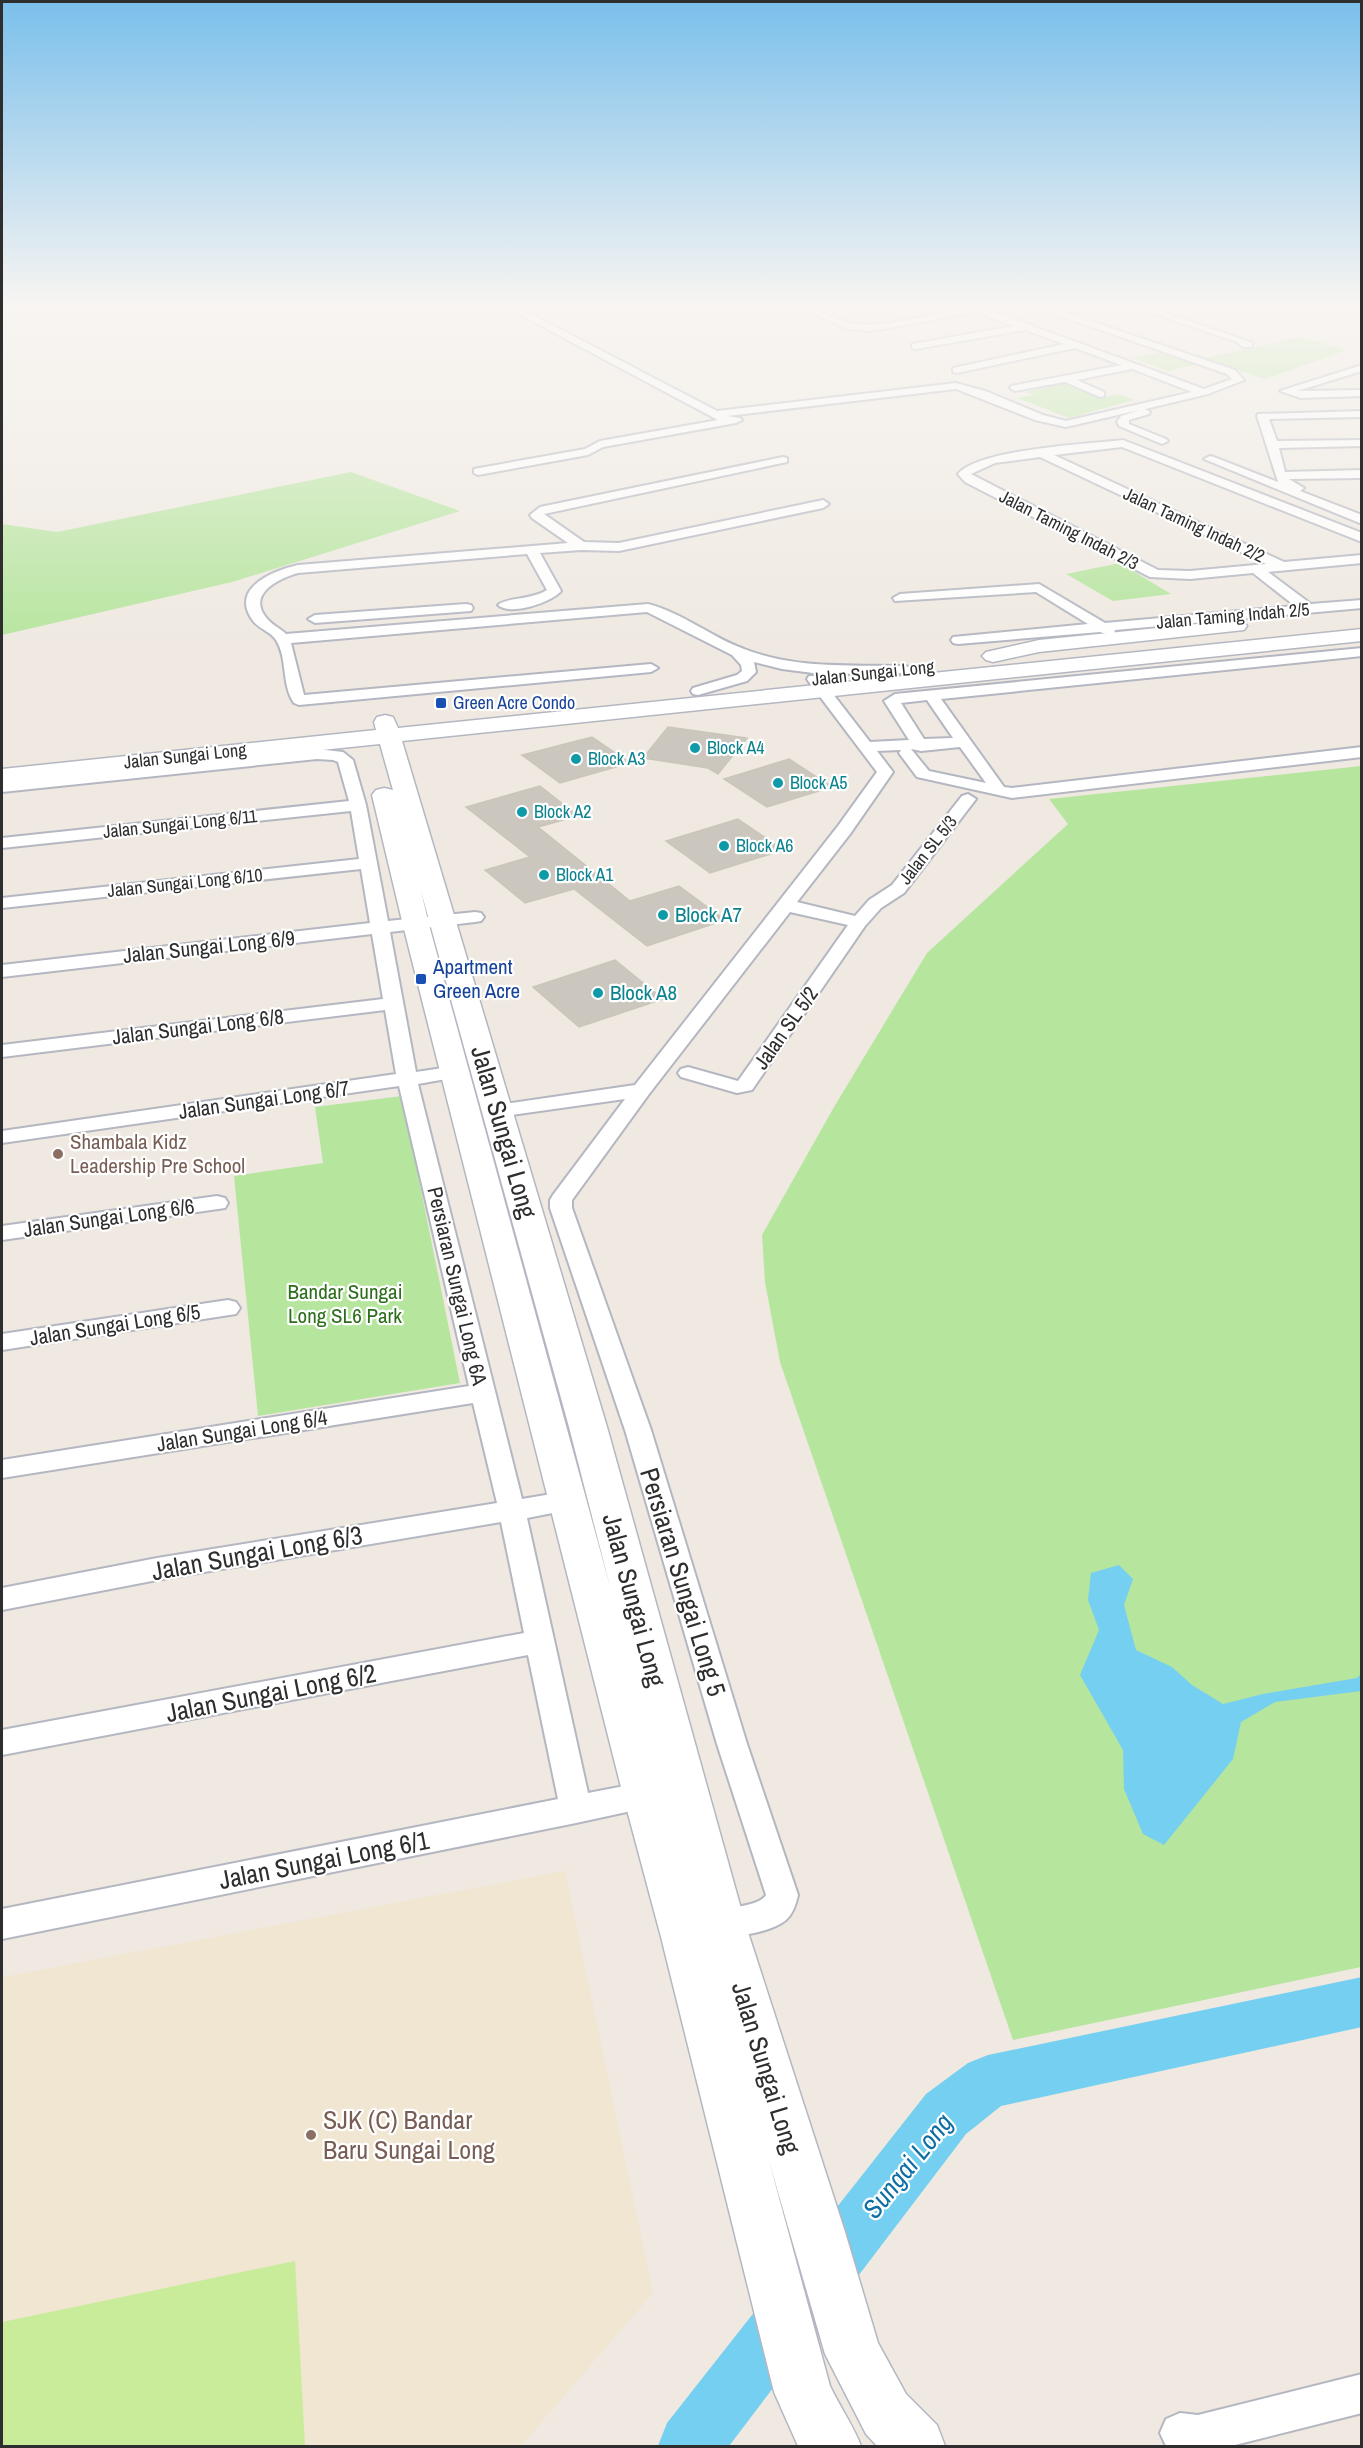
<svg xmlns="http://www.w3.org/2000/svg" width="1363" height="2448" font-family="'Archivo Narrow',sans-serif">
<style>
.education{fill:#f0e6d1}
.green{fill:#b6e59e}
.pitch{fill:#c9ec9a}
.water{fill:#75cff0}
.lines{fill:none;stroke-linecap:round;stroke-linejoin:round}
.river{fill:#75cff0;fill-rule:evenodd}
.building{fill:#cbc7bf;stroke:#cbc5ba;stroke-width:1.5}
.street-casing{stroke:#b4b7c1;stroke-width:4}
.secondary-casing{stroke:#b4b7c1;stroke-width:3}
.street{fill:#fff;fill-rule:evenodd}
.secondary{fill:#fff;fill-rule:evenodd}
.transit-dot{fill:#1a4fb4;stroke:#fff;stroke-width:2}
.culture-dot{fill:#0f9aa8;stroke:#fff;stroke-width:2}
.education-dot{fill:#8d6e63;stroke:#fff;stroke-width:2}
.labels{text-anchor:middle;stroke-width:4.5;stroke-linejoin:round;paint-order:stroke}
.far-street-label{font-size:18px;fill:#2e2e2e;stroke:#fff}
.far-transit-label{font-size:18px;fill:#164399;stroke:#fff;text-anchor:start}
.far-culture-label{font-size:18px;fill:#0d838f;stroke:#fff;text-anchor:start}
.culture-label{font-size:21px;fill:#0d838f;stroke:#fff;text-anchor:start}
.street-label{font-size:21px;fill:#2e2e2e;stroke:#fff}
.transit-label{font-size:21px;fill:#164399;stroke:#fff;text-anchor:start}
.education-label{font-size:21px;fill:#785e54;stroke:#fff;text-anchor:start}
.park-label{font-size:21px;fill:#2c6e1b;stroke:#fff}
.near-street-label{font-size:26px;fill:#2e2e2e;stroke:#fff}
.near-education-label{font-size:26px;fill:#785e54;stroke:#fff;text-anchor:start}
.near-water-label{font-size:27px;font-style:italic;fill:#0d6fa3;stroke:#fff}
</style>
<rect width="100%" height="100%" fill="#efe9e1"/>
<!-- education -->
<polygon class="education" points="565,1871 653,2293 521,2446 2,2446 2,1977"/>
<!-- green -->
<g class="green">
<polygon points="1300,337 1347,350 1265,379 1203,359"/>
<polygon points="1162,352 1198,364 1169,371 1131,358"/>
<polygon points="1067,383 1106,397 1119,394 1134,400 1069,418 1017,398 1033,395 1025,392"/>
<polygon points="351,472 460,511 232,582 2,635 2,524 57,532"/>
<polygon points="1120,563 1171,594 1113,601 1066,574"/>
<polygon points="1361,766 1361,1967 1013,2040 780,1362 765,1282 762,1235 834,1107 927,953 1068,824 1049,799"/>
<polygon points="402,1096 460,1383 258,1416 234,1176 323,1163 315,1107"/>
</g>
<!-- pitch -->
<polygon class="pitch" points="295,2261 305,2446 2,2446 2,2322"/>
<!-- water -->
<polygon class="water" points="1119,1565 1133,1579 1124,1605 1136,1650 1172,1667 1192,1685 1223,1704 1263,1694 1357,1678 1361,1674 1361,1691 1275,1702 1241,1722 1233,1759 1164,1845 1143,1834 1124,1789 1123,1750 1080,1675 1099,1630 1088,1600 1091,1573"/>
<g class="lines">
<!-- river -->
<polygon class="river" points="1362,1977 1362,2027 1001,2106 966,2134 729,2446 658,2446 667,2423 926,2094 968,2063 988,2055"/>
</g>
<!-- building -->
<g class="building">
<polygon points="668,727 747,738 718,774 708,768 643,758"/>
<polygon points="592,737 630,763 560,783 522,755"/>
<polygon points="789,759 832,787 767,807 724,779"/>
<polygon points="540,786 578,816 538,827 630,901 679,886 725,920 647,946 574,889 525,903 485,870 530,857 466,807"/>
<polygon points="738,819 783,850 710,873 666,841"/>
<polygon points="615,960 663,999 579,1027 533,987"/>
</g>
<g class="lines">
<defs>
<g id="street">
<path d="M 504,306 L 516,306 L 717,411 L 956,383 L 988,392 L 1043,415 L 1066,421 L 1192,392 L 1132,369 L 1077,380 L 1104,392 L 1104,396 L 1100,397 L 1065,382 L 1015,391 L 1010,388 L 1011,386 L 1121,365 L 1075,348 L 957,373 L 953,372 L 953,368 L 1064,344 L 1025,330 L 916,349 L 912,348 L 912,344 L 1014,326 L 976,312 L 871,331 L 848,329 L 796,306 C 816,306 830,318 849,323 C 877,330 936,313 966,308 L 964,306 L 978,306 L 1204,389 L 1232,379 L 1227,374 L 1032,306 L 1046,306 L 1235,370 L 1244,380 L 1208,394 L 1145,409 L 1150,412 L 1149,414 L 1129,420 L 1129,424 L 1166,439 L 1168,441 L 1162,444 L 1119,426 L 1117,422 L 1121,416 L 1139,410 L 1066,427 L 1035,420 L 956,389 L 727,416 L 740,418 L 742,420 L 736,423 L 603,447 L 588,455 L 478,475 L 474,473 L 474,469 L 585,449 L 600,441 L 718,420 Z"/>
<polygon points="1132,306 1146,306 1253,343 1251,347 1243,347 1237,342"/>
<polygon points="1362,365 1362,371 1297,391 1362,390 1362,396 1301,398 1280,391"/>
<polygon points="1362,411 1362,417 1269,419 1277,441 1362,440 1362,446 1279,448 1285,472 1362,470 1362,478 1289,479 1304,488 1300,491 1362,515 1362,524 1204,459 1210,456 1214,457 1278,482 1257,416 1258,414"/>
<path d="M 1123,440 L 1362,533 L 1362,542 L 1122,447 L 1054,455 L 1284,562 L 1362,555 L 1362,563 L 1268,572 L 1311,604 L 1362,600 L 1362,608 L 1115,630 L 1114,634 L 1109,635 L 1100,632 L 958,644 L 953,643 L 951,640 L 953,637 L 1088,624 L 1036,592 L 895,601 L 893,598 L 900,594 L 1039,584 L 1105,623 L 1295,606 L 1253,573 L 1190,579 L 1150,577 L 965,482 L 958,474 C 979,449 1088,444 1123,440 ZM 1040,457 L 1266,564 L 1190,571 L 1158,570 L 971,474 L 995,463 Z"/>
<path d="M 783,457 L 787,458 L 787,462 L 544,514 L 584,542 L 619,543 L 823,500 L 829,504 L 823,508 L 619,551 L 581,550 L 540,553 L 561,591 C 551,603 510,616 498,605 C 507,597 532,600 547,590 L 527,554 L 298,573 C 280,578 248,593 265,616 C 270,624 280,628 286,634 L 648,604 C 683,613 711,637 744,649 C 795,669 850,665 904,666 L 909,667 L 911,670 L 909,673 L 821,674 L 782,669 L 754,662 L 756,672 L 747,681 L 698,695 L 693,694 L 691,691 L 693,688 L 737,675 L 742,671 L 741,665 L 732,655 L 647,612 L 291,643 L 304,695 L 651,664 L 658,668 L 651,672 L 299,705 L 294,703 C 281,684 288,659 276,640 C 271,632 260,629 254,622 C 228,589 272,571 298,565 L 568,543 L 532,518 L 530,515 L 540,507 Z"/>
<polygon points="466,604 471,605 473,608 471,611 315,623 308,619 315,615"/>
<path d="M 1362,648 L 1362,656 L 941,699 L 1004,787 L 1012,788 L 1362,747 L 1362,757 L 1012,798 L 917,777 L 899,753 L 901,750 L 877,751 L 893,772 L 850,834 L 797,902 L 855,916 L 869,900 L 892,885 L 962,796 L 968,794 L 976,799 L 904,893 L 881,908 L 865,926 L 752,1090 L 737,1093 L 681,1077 L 678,1073 L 681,1069 L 688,1067 L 738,1081 L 848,925 L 790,912 L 649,1094 L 572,1200 L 572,1208 L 651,1430 L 747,1744 L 798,1895 C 796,1904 793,1914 786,1920 C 770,1933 728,1940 710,1933 L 705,1923 L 710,1913 C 724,1907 759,1907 766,1895 L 717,1744 L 625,1430 L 550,1208 L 550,1200 L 553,1195 L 625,1099 L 498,1117 L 491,1115 L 488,1111 L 491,1107 L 498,1105 L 635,1085 L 838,826 L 877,772 L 809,682 L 807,679 L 809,676 L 819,676 L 870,742 L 909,740 L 884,701 L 895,694 ZM 927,700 L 953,738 L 924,739 L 901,703 ZM 960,747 L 986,783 L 929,771 L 911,749 L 921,751 Z"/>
<polygon points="317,749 343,752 353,760 366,805 388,921 475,912 481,913 484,917 481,921 475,922 390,932 416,1072 456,1066 463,1068 466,1072 463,1076 418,1084 522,1499 569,1491 578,1494 582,1501 578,1508 527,1518 588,1793 645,1782 656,1786 660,1795 656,1804 645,1808 576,1823 2,1939 2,1909 558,1799 528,1655 2,1755 2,1730 524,1633 501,1522 157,1580 2,1610 2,1588 157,1558 497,1503 473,1403 2,1478 2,1460 469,1386 399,1086 2,1143 2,1131 396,1074 385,1010 2,1057 2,1045 383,999 372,934 2,977 2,965 370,923 361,869 2,908 2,898 359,859 351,811 2,848 2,838 349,801 338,762 333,760 317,759 2,792 2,782"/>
<polygon points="217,1196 225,1198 228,1203 225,1208 2,1240 2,1226"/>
<polygon points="228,1300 236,1302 240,1308 236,1314 2,1350 2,1334"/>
<polygon points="1362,2374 1362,2413 1231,2446 1166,2446 1160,2433 1166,2419 1180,2413 1198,2415"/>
</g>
<g id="secondary">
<polygon points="1237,620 1244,622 1247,626 1244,630 1039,652 993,662 986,660 982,656 986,652 1039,640"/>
<path d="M 1362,629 L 1362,641 L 402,741 L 607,1427 L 745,1923 L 845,2232 L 878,2343 L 906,2394 L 937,2425 L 945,2446 L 877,2446 L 866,2434 L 825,2354 L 769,2161 L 830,2386 C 840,2407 853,2425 861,2446 L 798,2446 L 774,2392 L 661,1937 L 623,1795 L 403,925 L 372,795 L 376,790 L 384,788 L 393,790 L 380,744 L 2,783 L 2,769 L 376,730 L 374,722 L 377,717 L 385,715 L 393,717 L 398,728 ZM 421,891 L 569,1427 L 611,1590 L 429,925 Z"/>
</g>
</defs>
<!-- street casing -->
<use href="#street" class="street-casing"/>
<!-- secondary casing -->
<use href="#secondary" class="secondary-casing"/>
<!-- street -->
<use href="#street" class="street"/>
<!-- secondary -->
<use href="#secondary" class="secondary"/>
</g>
<!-- sky -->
<linearGradient id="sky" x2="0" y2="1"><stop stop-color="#7abfeb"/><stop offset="0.47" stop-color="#f8f5f2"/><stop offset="1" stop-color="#f8f5f2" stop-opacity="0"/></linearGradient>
<rect width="1363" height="649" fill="url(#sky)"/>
<!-- markers -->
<g class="transit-dot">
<rect x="435" y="697" width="12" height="12" rx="3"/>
<rect x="415" y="973" width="12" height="12" rx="3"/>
</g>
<g class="culture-dot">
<circle cx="695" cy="748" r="6"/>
<circle cx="576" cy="759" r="6"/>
<circle cx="778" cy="783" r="6"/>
<circle cx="522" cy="812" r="6"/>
<circle cx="724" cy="846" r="6"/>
<circle cx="544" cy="875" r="6"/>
<circle cx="663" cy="915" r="6"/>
<circle cx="598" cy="993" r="6"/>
</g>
<g class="education-dot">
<circle cx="58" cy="1154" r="6"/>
<circle cx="311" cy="2135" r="6"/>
</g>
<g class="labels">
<!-- far-street labels -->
<g class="far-street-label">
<text transform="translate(1194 525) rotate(25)" y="6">Jalan Taming Indah 2/2</text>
<text transform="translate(1069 530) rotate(27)" y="6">Jalan Taming Indah 2/3</text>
<text transform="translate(1233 616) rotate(-5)" y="6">Jalan Taming Indah 2/5</text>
<text transform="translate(873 673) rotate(-6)" y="6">Jalan Sungai Long</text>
<text transform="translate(185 756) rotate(-6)" y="6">Jalan Sungai Long</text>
<text transform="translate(180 824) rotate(-6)" y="6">Jalan Sungai Long 6/11</text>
<text transform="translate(928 850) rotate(-52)" y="6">Jalan SL 5/3</text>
<text transform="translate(185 883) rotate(-6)" y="6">Jalan Sungai Long 6/10</text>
</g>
<!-- far-transit labels -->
<g class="far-transit-label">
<text x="453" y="709">Green Acre Condo</text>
</g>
<!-- far-culture labels -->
<g class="far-culture-label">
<text x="707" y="754">Block A4</text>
<text x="588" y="765">Block A3</text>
<text x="790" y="789">Block A5</text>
<text x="534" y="818">Block A2</text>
<text x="736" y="852">Block A6</text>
<text x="556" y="881">Block A1</text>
</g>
<!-- culture labels -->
<g class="culture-label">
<text x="675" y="922">Block A7</text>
<text x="610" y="1000">Block A8</text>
</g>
<!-- street labels -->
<g class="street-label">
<text transform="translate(209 947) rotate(-6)" y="7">Jalan Sungai Long 6/9</text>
<text transform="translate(198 1027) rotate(-7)" y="7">Jalan Sungai Long 6/8</text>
<text transform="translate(786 1028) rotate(-55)" y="7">Jalan SL 5/2</text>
<text transform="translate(264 1100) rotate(-8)" y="7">Jalan Sungai Long 6/7</text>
<text transform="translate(109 1218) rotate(-8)" y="7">Jalan Sungai Long 6/6</text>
<text transform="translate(457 1286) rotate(77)" y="7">Persiaran Sungai Long 6A</text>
<text transform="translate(115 1325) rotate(-9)" y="7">Jalan Sungai Long 6/5</text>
<text transform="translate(242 1431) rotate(-9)" y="7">Jalan Sungai Long 6/4</text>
</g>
<!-- transit labels -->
<g class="transit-label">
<text x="433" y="974">Apartment<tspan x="433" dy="24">Green Acre</tspan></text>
</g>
<!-- education labels -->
<g class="education-label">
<text x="70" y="1149">Shambala Kidz<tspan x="70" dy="24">Leadership Pre School</tspan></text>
</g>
<!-- park labels -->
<g class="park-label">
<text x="345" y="1299">Bandar Sungai<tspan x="345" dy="24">Long SL6 Park</tspan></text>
</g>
<!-- near-street labels -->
<g class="near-street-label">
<text transform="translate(504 1132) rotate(74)" y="9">Jalan Sungai Long</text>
<text transform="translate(257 1553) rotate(-10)" y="9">Jalan Sungai Long 6/3</text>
<text transform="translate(683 1582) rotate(73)" y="9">Persiaran Sungai Long 5</text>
<text transform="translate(634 1600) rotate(75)" y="9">Jalan Sungai Long</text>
<text transform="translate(271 1693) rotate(-11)" y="9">Jalan Sungai Long 6/2</text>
<text transform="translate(324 1860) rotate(-11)" y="9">Jalan Sungai Long 6/1</text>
<text transform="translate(766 2068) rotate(73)" y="9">Jalan Sungai Long</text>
</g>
<!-- near-education labels -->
<g class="near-education-label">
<text x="323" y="2129">SJK (C) Bandar<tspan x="323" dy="30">Baru Sungai Long</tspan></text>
</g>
<!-- near-water labels -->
<g class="near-water-label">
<text transform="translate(908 2166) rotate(-51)" y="9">Sungai Long</text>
</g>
</g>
<!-- border -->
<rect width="1363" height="2448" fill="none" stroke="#2e2e2e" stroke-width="6"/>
</svg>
